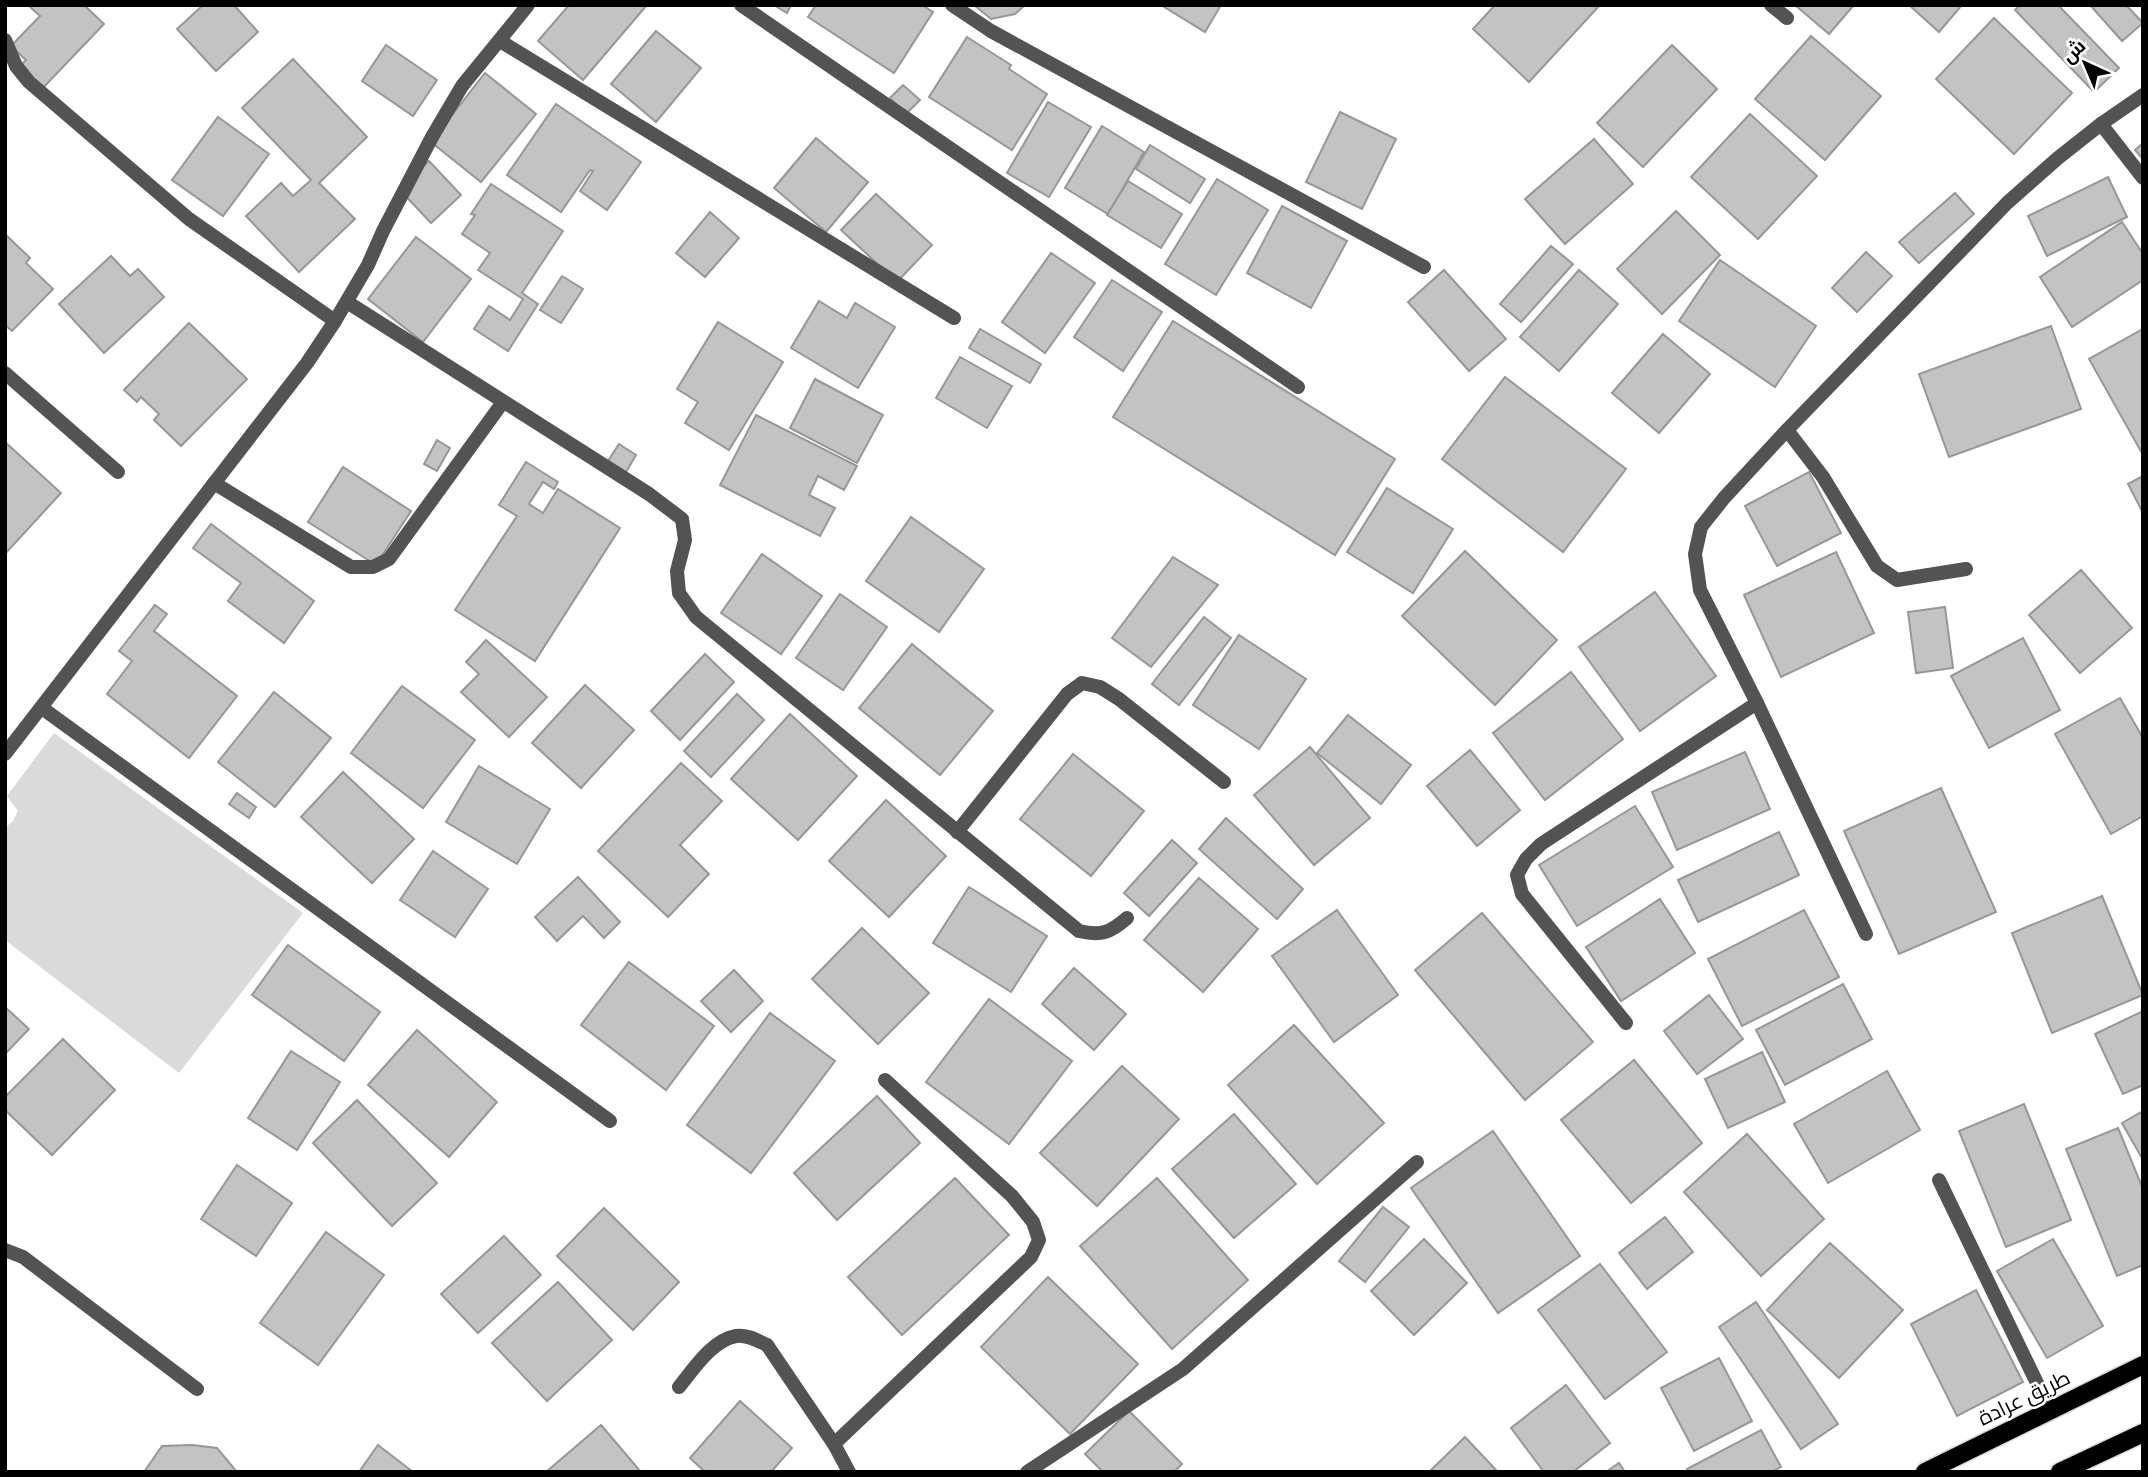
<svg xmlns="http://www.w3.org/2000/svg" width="2148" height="1477" font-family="Signika,Cairo,sans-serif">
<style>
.green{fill:#dadada}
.building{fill:#c3c3c3;stroke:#979797;stroke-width:2}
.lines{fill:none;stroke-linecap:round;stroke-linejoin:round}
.primary-casing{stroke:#dbdbdb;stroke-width:21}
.street{stroke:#535353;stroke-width:14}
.primary{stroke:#000;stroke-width:18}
.labels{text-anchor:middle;stroke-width:5;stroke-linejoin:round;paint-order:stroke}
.street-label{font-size:21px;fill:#000;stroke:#fff}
</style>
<rect width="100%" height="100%" fill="#fff"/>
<!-- green -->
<polygon class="green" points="54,733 303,913 179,1073 5,940 5,828 13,821 18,811 7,796"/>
<!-- building -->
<g class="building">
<polygon points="28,5 84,5 104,24 39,92 16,70 26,60 11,46 40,16"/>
<polygon points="203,5 234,5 258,32 216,71 177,29"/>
<polygon points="569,5 647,5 583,80 538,41"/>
<polygon points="774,5 791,5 787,13"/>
<polygon points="816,5 922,5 933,12 894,73 808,17"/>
<polygon points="974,5 1025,5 1015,14 991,19"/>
<polygon points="1161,5 1221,5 1205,32"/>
<polygon points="1495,5 1600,5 1529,82 1473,29"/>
<polygon points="1795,5 1854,5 1829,34"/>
<polygon points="1909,5 1962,5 1939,32"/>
<polygon points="2020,5 2058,5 2119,68 2094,92 2015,10"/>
<polygon points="2090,5 2126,5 2143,23 2122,41"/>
<polygon points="1994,18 2072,93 2014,154 1936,79"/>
<polygon points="656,31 701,68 656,122 611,84"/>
<polygon points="1811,36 1881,96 1825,160 1755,99"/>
<polygon points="967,37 1011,65 1009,69 1047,94 1012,150 929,97"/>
<polygon points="386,45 437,80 413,116 362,81"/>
<polygon points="1672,45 1717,89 1643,167 1597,123"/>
<polygon points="293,59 367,137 319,183 355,219 299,272 246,216 281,183 293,196 311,180 242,108"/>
<polygon points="485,73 536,114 481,182 431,142"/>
<polygon points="903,85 920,100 906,114 890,98"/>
<polygon points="1048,102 1091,127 1049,197 1007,173"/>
<polygon points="556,104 641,162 607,210 580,191 593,171 590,170 561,212 507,175"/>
<polygon points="1340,112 1396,139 1362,209 1306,182"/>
<polygon points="1750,114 1817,176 1758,239 1691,177"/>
<polygon points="218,117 269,154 223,216 172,180"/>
<polygon points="1102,126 1144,152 1108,214 1065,188"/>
<polygon points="816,138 868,182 826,232 774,188"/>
<polygon points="1594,139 1633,184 1565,244 1525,199"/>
<polygon points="2143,143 2143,159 2135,150"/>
<polygon points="1150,145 1205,179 1190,203 1136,169"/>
<polygon points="429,161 461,195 431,223 399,189"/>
<polygon points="2108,177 2127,217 2047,256 2028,216"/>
<polygon points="1217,179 1268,210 1216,295 1165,264"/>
<polygon points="1128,181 1182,214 1161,248 1107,215"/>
<polygon points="491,184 563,231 522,293 538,304 508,351 474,329 489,306 510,320 523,299 478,270 490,253 462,234 475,215 471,214"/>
<polygon points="1955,193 1974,214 1919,263 1899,242"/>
<polygon points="876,194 932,245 897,282 841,230"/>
<polygon points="1282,206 1347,241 1311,308 1247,273"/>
<polygon points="1676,211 1720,255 1662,314 1617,269"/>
<polygon points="710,212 739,238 705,277 676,253"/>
<polygon points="2122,222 2143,254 2143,280 2072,327 2040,277"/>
<polygon points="5,234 30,258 26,263 53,289 12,331 5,325"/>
<polygon points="416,237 471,279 423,342 368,299"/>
<polygon points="1551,246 1573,264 1521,322 1500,304"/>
<polygon points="1866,252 1892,276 1857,312 1832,288"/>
<polygon points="1051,253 1095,283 1045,353 1002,322"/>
<polygon points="111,256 130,276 138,269 164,297 104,353 59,304"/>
<polygon points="1720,260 1816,326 1775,387 1679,321"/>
<polygon points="1444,270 1506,339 1469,371 1408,302"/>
<polygon points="1579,270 1618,304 1559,371 1520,337"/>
<polygon points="562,276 583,289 561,323 540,310"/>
<polygon points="1112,280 1162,312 1123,371 1074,337"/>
<polygon points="819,301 847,318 855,303 895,327 858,388 791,348"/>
<polygon points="1173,321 1395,459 1335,555 1113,417"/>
<polygon points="718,322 783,362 729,450 685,423 698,402 677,389"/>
<polygon points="189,323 247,379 181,446 154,420 159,414 141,397 137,402 124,390"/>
<polygon points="2051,326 2081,409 1949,457 1919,374"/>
<polygon points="980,329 1041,364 1030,383 969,348"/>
<polygon points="2143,329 2143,455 2089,359"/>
<polygon points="1663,334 1710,374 1659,433 1612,393"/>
<polygon points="960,357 1012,386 987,428 936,398"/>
<polygon points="1505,377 1626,469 1563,552 1442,459"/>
<polygon points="815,379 883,415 857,463 790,428"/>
<polygon points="756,415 857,466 844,490 818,476 809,495 835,508 820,536 720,485"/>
<polygon points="437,440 450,448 437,471 424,464"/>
<polygon points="5,442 61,493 5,554"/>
<polygon points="619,444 636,455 626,472 608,461"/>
<polygon points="526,462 558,482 554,489 543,482 529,504 543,513 558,489 620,528 535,661 455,610 517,516 499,505"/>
<polygon points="343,467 411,511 376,565 308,522"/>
<polygon points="1809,472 1841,533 1777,566 1745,506"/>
<polygon points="2143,476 2143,513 2128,484"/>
<polygon points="1387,488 1453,529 1413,593 1347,552"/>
<polygon points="911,517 984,569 939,632 866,581"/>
<polygon points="211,524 314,601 284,643 228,601 241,583 193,548"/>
<polygon points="1465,551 1557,640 1495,705 1402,616"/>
<polygon points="1836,552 1874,633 1781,677 1744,595"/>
<polygon points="762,554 822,596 781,654 721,613"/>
<polygon points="1173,557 1218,585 1151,667 1112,638"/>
<polygon points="2081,570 2132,628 2080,673 2029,615"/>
<polygon points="1655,592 1716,676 1640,731 1579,647"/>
<polygon points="840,594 887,627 843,690 796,658"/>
<polygon points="155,605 167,614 154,631 237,696 189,758 107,694 132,661 119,651"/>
<polygon points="1945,607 1953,668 1916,673 1908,612"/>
<polygon points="1204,617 1231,638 1179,705 1152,684"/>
<polygon points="1239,635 1306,679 1259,749 1193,705"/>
<polygon points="2023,638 2060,710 1989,748 1951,676"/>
<polygon points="486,640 547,697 509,737 461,692 479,674 466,662"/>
<polygon points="912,644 993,711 940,775 859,708"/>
<polygon points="705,654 734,682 680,740 651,711"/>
<polygon points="1571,672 1623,739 1545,800 1493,733"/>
<polygon points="585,685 634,730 581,788 532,743"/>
<polygon points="402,686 475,740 423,808 351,753"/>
<polygon points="274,692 331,738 275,807 218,762"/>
<polygon points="737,694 764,720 711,777 684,751"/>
<polygon points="2120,698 2143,738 2143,816 2111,834 2055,734"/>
<polygon points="790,714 857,776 798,840 731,779"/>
<polygon points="1348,715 1411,765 1381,804 1317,753"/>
<polygon points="1310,747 1370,818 1314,865 1254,795"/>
<polygon points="1470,750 1520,810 1477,846 1427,786"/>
<polygon points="1745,752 1770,809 1677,850 1652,792"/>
<polygon points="1073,754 1144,811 1091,876 1020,819"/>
<polygon points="681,763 722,801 680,845 709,874 668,917 598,851"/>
<polygon points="479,766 550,809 517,864 446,822"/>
<polygon points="343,772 414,839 372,883 301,817"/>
<polygon points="1941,788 1996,912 1899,954 1844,831"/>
<polygon points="237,793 256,807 249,818 229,804"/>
<polygon points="886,800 946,856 889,917 829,861"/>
<polygon points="1635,806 1673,867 1577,926 1539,865"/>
<polygon points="1226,818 1303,889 1277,919 1199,849"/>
<polygon points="1779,832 1799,875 1698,922 1678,880"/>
<polygon points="1172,840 1197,863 1149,916 1124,893"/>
<polygon points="433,851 488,889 455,937 400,900"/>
<polygon points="578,877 620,922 604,938 583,916 557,941 535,917"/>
<polygon points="1199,878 1258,929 1203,992 1144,940"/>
<polygon points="969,887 1047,936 1011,992 933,943"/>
<polygon points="2102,896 2143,995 2052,1033 2012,933"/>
<polygon points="1660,899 1695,953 1621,1001 1586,947"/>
<polygon points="1337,910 1398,995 1334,1042 1272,956"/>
<polygon points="1804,910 1839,977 1742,1026 1708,959"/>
<polygon points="1482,913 1593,1042 1525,1100 1415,970"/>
<polygon points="862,928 929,993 878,1044 812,979"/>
<polygon points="288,945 380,1012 344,1061 252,995"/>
<polygon points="629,962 714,1026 666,1090 581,1025"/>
<polygon points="1074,968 1126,1014 1094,1050 1042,1004"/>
<polygon points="734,970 763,1001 731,1032 701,1001"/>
<polygon points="1843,984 1872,1039 1785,1085 1756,1030"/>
<polygon points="1709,995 1743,1039 1697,1074 1664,1031"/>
<polygon points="989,999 1072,1061 1009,1144 926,1082"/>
<polygon points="5,1007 29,1029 5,1054"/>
<polygon points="2143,1011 2143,1085 2123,1094 2095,1034"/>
<polygon points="770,1013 835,1061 751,1173 687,1125"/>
<polygon points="1294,1025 1384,1123 1317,1184 1228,1085"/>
<polygon points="417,1030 497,1102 449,1157 368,1085"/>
<polygon points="63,1039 115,1090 52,1155 5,1110 5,1097"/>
<polygon points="291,1051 340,1082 297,1150 248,1118"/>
<polygon points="1762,1052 1785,1102 1728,1128 1705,1079"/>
<polygon points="1634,1060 1702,1143 1631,1203 1561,1120"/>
<polygon points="1122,1066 1179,1119 1097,1206 1040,1153"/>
<polygon points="1887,1071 1920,1130 1828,1183 1794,1124"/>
<polygon points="877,1096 920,1143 837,1220 794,1173"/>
<polygon points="357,1100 437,1183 392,1226 313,1143"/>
<polygon points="2024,1104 2071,1220 2006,1247 1959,1131"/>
<polygon points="2143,1111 2143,1160 2122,1123"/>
<polygon points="1234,1114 1296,1184 1234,1238 1172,1169"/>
<polygon points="2118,1128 2143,1189 2143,1265 2117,1276 2066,1149"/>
<polygon points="1493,1131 1580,1256 1498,1313 1411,1188"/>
<polygon points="1747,1134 1824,1219 1761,1276 1684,1192"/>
<polygon points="237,1165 292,1203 256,1256 201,1219"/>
<polygon points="955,1178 1009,1235 902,1335 848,1277"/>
<polygon points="1157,1178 1248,1280 1172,1349 1080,1246"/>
<polygon points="1383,1207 1409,1227 1365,1282 1339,1261"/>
<polygon points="604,1208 679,1282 633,1330 557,1256"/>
<polygon points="1665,1217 1693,1252 1647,1289 1619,1253"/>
<polygon points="326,1232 384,1275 318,1365 260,1323"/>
<polygon points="504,1236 541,1275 478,1333 441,1294"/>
<polygon points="1424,1239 1467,1283 1414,1335 1371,1291"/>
<polygon points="2053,1239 2103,1326 2047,1358 1997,1271"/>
<polygon points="1830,1243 1903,1310 1839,1378 1767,1310"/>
<polygon points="1600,1264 1667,1352 1605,1399 1538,1310"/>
<polygon points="1048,1277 1138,1364 1070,1434 981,1347"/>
<polygon points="558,1282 612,1340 547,1401 492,1343"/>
<polygon points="1976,1290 2023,1382 1957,1416 1911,1324"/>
<polygon points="1756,1302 1838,1424 1801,1449 1719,1327"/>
<polygon points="1719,1358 1752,1421 1694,1451 1661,1388"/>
<polygon points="1566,1385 1610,1443 1573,1472 1544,1472 1511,1428"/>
<polygon points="740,1401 792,1448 771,1472 705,1472 690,1458"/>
<polygon points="1129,1411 1182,1464 1174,1472 1103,1472 1085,1454"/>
<polygon points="601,1425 641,1472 546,1472"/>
<polygon points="1761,1430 1781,1467 1771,1472 1688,1472 1687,1469"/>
<polygon points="1465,1437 1498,1472 1429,1472"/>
<polygon points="192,1445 217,1448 237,1472 144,1472 162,1446"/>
<polygon points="378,1445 413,1472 359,1472"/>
<polygon points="1619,1463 1625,1472 1606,1472"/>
</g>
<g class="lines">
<defs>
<g id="primary">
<polyline points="1925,1472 2143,1365"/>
<polyline points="2060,1472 2143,1433"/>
</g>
</defs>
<!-- primary casing -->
<use href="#primary" class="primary-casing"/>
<!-- street -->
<g class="street">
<polyline points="741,5 1298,387"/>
<polyline points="952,5 991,31 1424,267"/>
<polyline points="1771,5 1787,18"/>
<polyline points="5,40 16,66 29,82 189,219 335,321"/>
<polyline points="500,41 954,318"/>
<polyline points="2101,124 2143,178"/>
<path d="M 347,302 L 649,494 L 682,519 L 685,540 L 677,571 L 679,593 L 696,617 L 1079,931 C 1101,936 1110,933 1127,918"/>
<polyline points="5,373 118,472"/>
<polyline points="1787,430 1823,477 1877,566 1897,580 1966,569"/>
<polyline points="214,483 351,567 373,567 389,559 503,402"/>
<polyline points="42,708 610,1121"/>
<polyline points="5,754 307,363 335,321 368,265 383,231 432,137 462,86 528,5"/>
<polyline points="957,832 1067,694 1082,683 1100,687 1119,699 1224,782"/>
<polyline points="1866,934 1757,703 1700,590 1695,554 1701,527 1724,498 1787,430 2007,203 2058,158 2101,124 2143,95"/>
<polyline points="1626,1023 1522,894 1517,875 1526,859 1541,844 1757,703"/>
<polyline points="1939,1180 2050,1410"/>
<polyline points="5,1250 23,1257 197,1389"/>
<path d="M 679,1387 C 693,1370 712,1340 736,1336 C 747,1334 758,1341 767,1345 L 834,1444 L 849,1472"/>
<polyline points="834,1444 1031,1257 1039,1240 1033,1222 1012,1196 885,1080"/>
<polyline points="1027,1472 1183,1369 1417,1162"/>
</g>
<!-- primary -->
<use href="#primary" class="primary"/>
</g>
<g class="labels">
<!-- street labels -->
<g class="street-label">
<text transform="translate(2024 1398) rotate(-26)" y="7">طريق عرادة</text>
</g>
</g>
<!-- border -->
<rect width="2148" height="1477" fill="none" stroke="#000000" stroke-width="14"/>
<!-- north arrow -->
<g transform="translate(2085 63) rotate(316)" stroke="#ffffff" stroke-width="5" paint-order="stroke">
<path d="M0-5L12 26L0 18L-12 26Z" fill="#000000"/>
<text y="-10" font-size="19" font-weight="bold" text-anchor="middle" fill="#000000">ش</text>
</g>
</svg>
